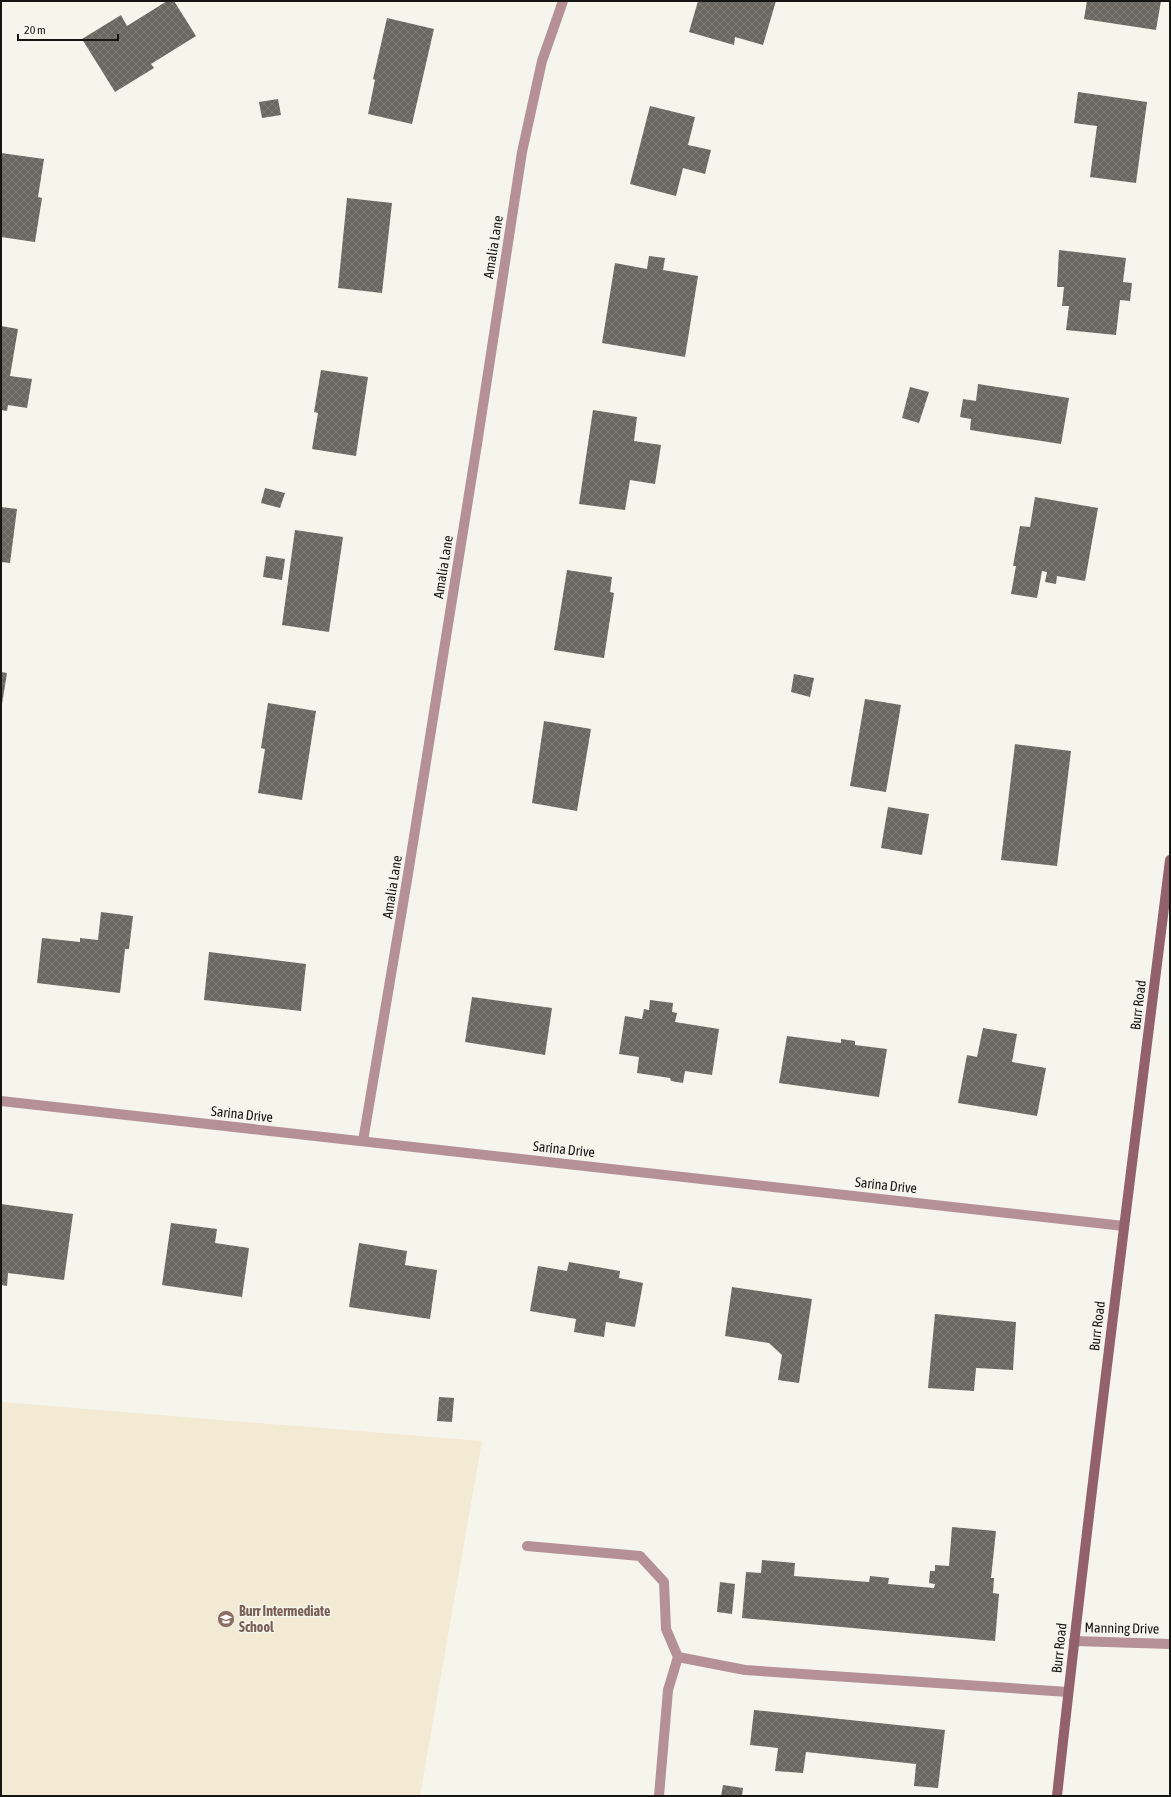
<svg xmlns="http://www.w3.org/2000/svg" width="1171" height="1797" font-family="'Asap Condensed',sans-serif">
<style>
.education{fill:#f3ead4}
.building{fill:url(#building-cross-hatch)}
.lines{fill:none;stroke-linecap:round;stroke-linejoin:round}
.lane{stroke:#b59196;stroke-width:10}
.street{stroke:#b59196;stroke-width:10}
.secondary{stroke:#936169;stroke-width:10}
.labels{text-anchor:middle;stroke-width:3;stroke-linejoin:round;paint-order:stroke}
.street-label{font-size:14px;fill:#151512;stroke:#f6f5ec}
.education-label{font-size:14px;font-weight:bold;fill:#785e54;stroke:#f6f5ec;text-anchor:start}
</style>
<defs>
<pattern id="building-cross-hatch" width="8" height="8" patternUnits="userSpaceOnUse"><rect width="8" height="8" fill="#696760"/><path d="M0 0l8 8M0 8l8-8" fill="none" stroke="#7d7c76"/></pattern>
</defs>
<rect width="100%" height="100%" fill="#f6f5ec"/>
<!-- education -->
<polygon class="education" points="1,1402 482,1441 420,1796 1,1796"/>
<!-- building -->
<g class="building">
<polygon points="167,1 174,1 196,36 151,64 154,68 115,92 82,39 121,15 127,26"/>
<polygon points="698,1 776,1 763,45 735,37 734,45 689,32"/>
<polygon points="1087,1 1161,1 1156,30 1084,19"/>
<polygon points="387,18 434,29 412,124 368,114 375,80 373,79"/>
<polygon points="1078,92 1147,102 1136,183 1090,177 1097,126 1074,123"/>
<polygon points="278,99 281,115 262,118 259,102"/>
<polygon points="650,106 695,117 688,145 711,150 705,174 683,168 676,196 630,184"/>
<polygon points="1,153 44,159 38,197 42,198 35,242 1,237"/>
<polygon points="347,198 392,203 382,293 338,288"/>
<polygon points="1059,250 1126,258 1123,282 1132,283 1130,301 1120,300 1116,335 1066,330 1069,306 1062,306 1064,287 1057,287"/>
<polygon points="649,256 665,258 663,270 698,276 685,357 602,343 615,263 647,269"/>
<polygon points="1,326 18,329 10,376 32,379 27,408 8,405 7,411 1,410"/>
<polygon points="321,370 368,377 356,456 312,449 318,413 314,412"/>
<polygon points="978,384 1069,398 1061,444 970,430 971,419 960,417 963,399 976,401"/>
<polygon points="910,387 929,392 919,423 902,418"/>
<polygon points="593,410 637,417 634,441 661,445 655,484 630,480 625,510 579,504"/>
<polygon points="265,488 285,493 280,508 261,503"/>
<polygon points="1035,497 1098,508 1085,581 1057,576 1056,584 1045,582 1047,572 1042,571 1037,598 1011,594 1016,566 1013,566 1020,526 1030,527"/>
<polygon points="1,507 17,509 10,563 1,562"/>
<polygon points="295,530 343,537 329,632 282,625"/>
<polygon points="266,556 285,559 282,580 263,577"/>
<polygon points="567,570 612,577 610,592 614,593 604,658 554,650"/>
<polygon points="1,672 7,673 2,704 1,704"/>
<polygon points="794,674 814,678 810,697 791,692"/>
<polygon points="865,699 901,705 886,792 850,786"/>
<polygon points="268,703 316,711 302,800 258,793 265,749 261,748"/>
<polygon points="544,721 591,729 577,811 532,803"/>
<polygon points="1015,744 1071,751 1057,866 1001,860"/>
<polygon points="888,807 929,814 922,855 881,848"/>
<polygon points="101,912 133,916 129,949 125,949 120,993 37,983 42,938 80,942 80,938 98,940"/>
<polygon points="209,952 306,964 301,1011 204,1000"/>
<polygon points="472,997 552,1008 545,1055 465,1042"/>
<polygon points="650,1000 673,1003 672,1012 677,1013 675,1022 719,1029 712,1075 685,1071 683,1083 671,1081 670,1078 637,1073 639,1057 619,1054 625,1016 642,1019 644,1009 649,1010"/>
<polygon points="983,1028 1017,1034 1012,1062 1046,1068 1037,1116 958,1103 967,1055 977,1057"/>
<polygon points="787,1036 841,1043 841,1039 855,1041 855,1045 887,1049 879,1097 779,1083"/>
<polygon points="1,1204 73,1214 64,1280 8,1273 7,1286 1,1285"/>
<polygon points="171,1223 217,1229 215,1243 249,1248 242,1297 162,1285"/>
<polygon points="359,1243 407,1251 405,1265 437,1270 430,1319 349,1307"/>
<polygon points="569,1262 620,1271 619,1278 643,1283 635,1327 606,1322 604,1337 574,1332 576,1319 530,1311 538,1266 567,1271"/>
<polygon points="732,1287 812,1299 799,1383 778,1380 782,1355 769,1343 725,1336"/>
<polygon points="935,1314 1016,1322 1013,1370 976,1368 974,1391 928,1388"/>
<polygon points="439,1397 454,1398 452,1422 437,1421"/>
<polygon points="952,1527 996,1531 991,1578 994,1578 993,1593 999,1594 995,1641 742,1618 746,1572 761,1573 762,1560 795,1563 794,1576 869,1582 870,1576 889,1578 888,1584 934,1588 935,1584 929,1583 930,1571 935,1571 935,1565 949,1566"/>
<polygon points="720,1582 735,1584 732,1614 717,1612"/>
<polygon points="754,1710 945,1730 938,1788 914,1786 916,1764 806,1752 803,1773 775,1771 778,1748 750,1745"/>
<polygon points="723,1785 743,1788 742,1796 721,1796"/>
</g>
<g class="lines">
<!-- lane -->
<g class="lane">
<polyline points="527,1546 640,1556 664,1582 666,1629 678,1657 745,1670 1068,1692"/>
<polyline points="659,1796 668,1690 678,1657"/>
</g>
<!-- street -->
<g class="street">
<polyline points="1,1101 1124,1226"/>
<polyline points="363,1141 408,874 478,438 522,152 542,61 563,1"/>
<polyline points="1074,1641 1170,1644"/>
</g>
<!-- secondary -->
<path class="secondary" d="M 1057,1796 C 1091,1484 1131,1172 1170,860"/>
</g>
<!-- icons -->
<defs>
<symbol id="school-disc" viewBox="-11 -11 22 22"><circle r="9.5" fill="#8d6e63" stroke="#f6f5ec"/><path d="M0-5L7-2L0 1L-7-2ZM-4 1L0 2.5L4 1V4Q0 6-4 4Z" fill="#fff"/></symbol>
</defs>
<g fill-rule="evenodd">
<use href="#school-disc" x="216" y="1609" width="20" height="20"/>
</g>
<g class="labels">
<!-- street labels -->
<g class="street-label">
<text transform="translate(493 247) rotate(-81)" y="5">Amalia Lane</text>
<text transform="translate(443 567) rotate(-81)" y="5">Amalia Lane</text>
<text transform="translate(392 887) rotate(-81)" y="5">Amalia Lane</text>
<text transform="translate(1138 1005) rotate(-83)" y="5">Burr Road</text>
<text transform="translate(242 1114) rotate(6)" y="5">Sarina Drive</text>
<text transform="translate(564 1149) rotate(6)" y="5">Sarina Drive</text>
<text transform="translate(886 1185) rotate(6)" y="5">Sarina Drive</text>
<text transform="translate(1097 1326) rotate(-83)" y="5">Burr Road</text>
<text transform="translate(1122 1628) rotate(1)" y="5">Manning Drive</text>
<text transform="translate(1059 1648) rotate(-84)" y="5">Burr Road</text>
</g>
<!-- education labels -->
<g class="education-label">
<text x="239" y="1616">Burr Intermediate<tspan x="239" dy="16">School</tspan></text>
</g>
</g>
<!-- border -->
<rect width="1171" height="1797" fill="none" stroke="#151512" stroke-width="4"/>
<!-- scale -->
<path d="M18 34v6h100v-6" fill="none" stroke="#151512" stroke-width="2"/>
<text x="24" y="34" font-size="12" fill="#151512" stroke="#f6f5ec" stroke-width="3" paint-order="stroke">20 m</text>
</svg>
